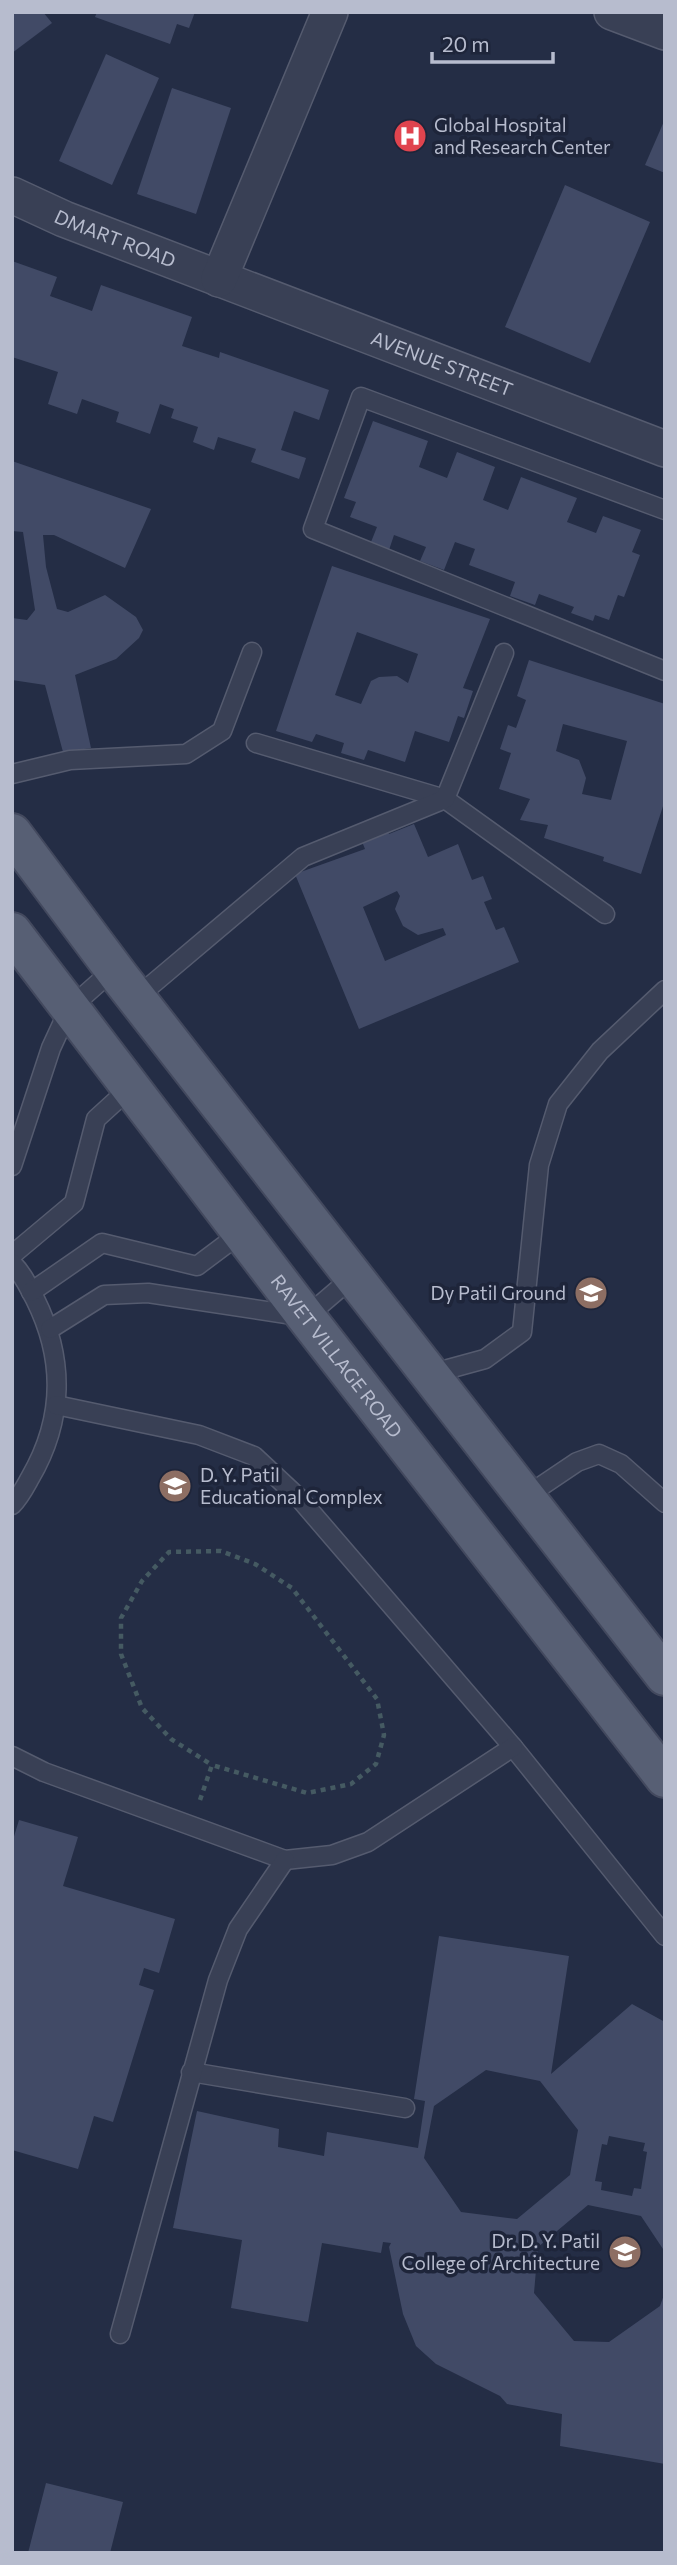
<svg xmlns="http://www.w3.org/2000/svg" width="677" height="2565" font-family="Commissioner,sans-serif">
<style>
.building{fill:#414a66;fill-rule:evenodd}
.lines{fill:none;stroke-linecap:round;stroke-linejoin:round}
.lane-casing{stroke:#555b6f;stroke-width:21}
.street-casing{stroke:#555b6f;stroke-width:38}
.primary-casing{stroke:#43495e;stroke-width:42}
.path{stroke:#455a62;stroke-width:4.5;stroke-dasharray:5 5;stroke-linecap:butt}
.lane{stroke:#394055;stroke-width:18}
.street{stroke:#394055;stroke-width:35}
.primary{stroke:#575f74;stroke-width:38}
.labels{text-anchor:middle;stroke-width:7;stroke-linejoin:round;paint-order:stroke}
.poi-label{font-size:19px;fill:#b7bcce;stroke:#1e253a;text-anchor:start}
.street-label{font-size:19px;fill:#b7bcce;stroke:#1e253a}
</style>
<rect width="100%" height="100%" fill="#242d45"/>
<!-- building -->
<g class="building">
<polygon points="12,12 43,12 52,23 12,53"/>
<polygon points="97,12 195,12 189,28 177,24 170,44 95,17"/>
<polygon points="106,54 159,78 112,185 59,161"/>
<polygon points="172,88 231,108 196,214 137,194"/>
<polygon points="665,119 665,173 645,165"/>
<polygon points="565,185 650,222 590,363 505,327"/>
<polygon points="12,261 57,277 50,296 92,311 101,285 192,317 182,346 219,358 220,352 329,390 319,420 294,411 281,450 306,458 299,479 251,462 256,449 218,437 214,450 193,442 198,427 171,418 174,409 160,404 150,434 116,422 119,412 82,399 77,414 48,404 58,372 12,357"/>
<polygon points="373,421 428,441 419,467 447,478 457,452 495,467 483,500 508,510 521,477 577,498 567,522 596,533 603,516 641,530 632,552 640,555 624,597 618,595 609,620 595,615 593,621 571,613 574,607 539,594 535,605 510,596 515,582 469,565 475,549 455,542 444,570 420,561 426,547 394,535 389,550 371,542 377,527 350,517 356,502 344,498"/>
<polygon points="12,461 151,509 125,568 54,535 43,535 46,567 57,609 68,612 105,595 136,617 143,630 139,638 116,659 75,675 91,748 63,752 45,685 12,680 12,618 27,620 35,610 23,532 12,531"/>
<path d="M 332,566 L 490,619 L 463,688 L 473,691 L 464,718 L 458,716 L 449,742 L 415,731 L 405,762 L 368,750 L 364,760 L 341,753 L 344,743 L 316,734 L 312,742 L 276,731 ZM 357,632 L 418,654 L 408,683 L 397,676 L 379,677 L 371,681 L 361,704 L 335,695 Z"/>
<path d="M 529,660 L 665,704 L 665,800 L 641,874 L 603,861 L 604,857 L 544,838 L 548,825 L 520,820 L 530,799 L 499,789 L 511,753 L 500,749 L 508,725 L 516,728 L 526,700 L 517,696 ZM 563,724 L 627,741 L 611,800 L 582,794 L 586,778 L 579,760 L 556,751 Z"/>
<path d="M 414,824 L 428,857 L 458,844 L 472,880 L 483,876 L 492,899 L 484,902 L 496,930 L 504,927 L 519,962 L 359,1029 L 295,874 L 365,849 L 361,839 L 386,828 L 389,834 ZM 397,891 L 400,896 L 395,909 L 403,926 L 418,935 L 443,928 L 446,935 L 385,961 L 363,907 Z"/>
<polygon points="19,1820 78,1837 63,1886 175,1919 159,1973 144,1968 139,1985 154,1990 113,2122 94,2116 78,2169 12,2150 12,1843"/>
<path d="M 439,1936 L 569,1956 L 551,2074 L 632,2004 L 665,2022 L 665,2252 L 641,2216 L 588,2205 L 538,2247 L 534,2293 L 574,2341 L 609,2342 L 660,2306 L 665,2292 L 665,2464 L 560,2446 L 562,2414 L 507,2404 L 500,2396 L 436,2364 L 416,2346 L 403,2314 L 389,2247 L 391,2243 L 383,2242 L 381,2253 L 322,2243 L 308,2322 L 231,2308 L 242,2240 L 173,2228 L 197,2111 L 279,2129 L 278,2147 L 324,2156 L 327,2132 L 418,2148 L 425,2101 L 414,2099 ZM 486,2070 L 540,2081 L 578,2130 L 570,2175 L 517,2219 L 461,2212 L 424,2158 L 434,2106 ZM 609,2136 L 645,2143 L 643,2151 L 647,2152 L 641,2189 L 634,2188 L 632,2196 L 601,2190 L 602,2182 L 595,2181 L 602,2144 L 607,2145 Z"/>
<polygon points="46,2483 123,2502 110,2553 28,2553"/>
</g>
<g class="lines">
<defs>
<g id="lane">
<polyline points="665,510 361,397 313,529 665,671"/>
<polyline points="256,743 445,799 605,914"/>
<polyline points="12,774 70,760 186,754 222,731 252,652"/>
<polyline points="136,998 303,857 445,799 504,653"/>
<polyline points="12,1166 51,1048 69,1009 114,969"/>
<polyline points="12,1255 74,1203 96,1119 130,1088"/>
<path d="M 12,1263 C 23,1274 28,1286 35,1299 C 65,1359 64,1420 30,1478 C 25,1487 20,1497 12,1505"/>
<polyline points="31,1292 102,1243 197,1266 241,1233"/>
<polyline points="50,1329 104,1295 148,1293 306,1317 354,1276"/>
<polyline points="430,1374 485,1359 522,1332 539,1165 558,1104 600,1051 665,990"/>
<polyline points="56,1405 199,1435 254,1456 299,1498 513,1747 665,1936"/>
<polyline points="525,1497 577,1462 599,1454 621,1464 665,1503"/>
<polyline points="12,1756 44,1772 285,1860 332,1855 368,1842 513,1747"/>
<polyline points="191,2072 405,2108"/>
<polyline points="120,2334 218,1980 238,1929 285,1860"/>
</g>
<g id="street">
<polyline points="612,12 665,32"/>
<path id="s1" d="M 12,195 L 64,219 L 665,449"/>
<polyline points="219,279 330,12"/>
</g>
<g id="primary">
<polyline points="12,833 119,976 665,1676"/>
<path id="s2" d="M 12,932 L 306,1317 L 665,1778"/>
</g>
</defs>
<!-- lane casing -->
<use href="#lane" class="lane-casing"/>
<!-- street casing -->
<use href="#street" class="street-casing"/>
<!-- primary casing -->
<use href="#primary" class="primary-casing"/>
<!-- path -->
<polyline class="path" points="200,1800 212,1765 307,1793 351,1784 376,1764 384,1735 377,1699 292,1588 255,1564 221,1551 169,1552 142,1581 121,1618 121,1654 142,1708 171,1739 212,1765"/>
<!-- lane -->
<use href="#lane" class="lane"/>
<!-- street -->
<use href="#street" class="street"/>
<!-- primary -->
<use href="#primary" class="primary"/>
</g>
<!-- icons -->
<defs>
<symbol id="hospital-disc" viewBox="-11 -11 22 22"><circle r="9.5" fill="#e0444e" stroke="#1e253a"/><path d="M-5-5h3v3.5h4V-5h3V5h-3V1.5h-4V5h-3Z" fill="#fff"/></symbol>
<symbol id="university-disc" viewBox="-11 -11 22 22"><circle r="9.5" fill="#8d6e63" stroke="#1e253a"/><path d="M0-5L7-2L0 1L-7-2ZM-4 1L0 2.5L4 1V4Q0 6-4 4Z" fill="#fff"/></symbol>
</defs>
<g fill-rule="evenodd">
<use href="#hospital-disc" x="391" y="117" width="38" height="38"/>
<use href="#university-disc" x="572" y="1274" width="38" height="38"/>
<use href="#university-disc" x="156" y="1467" width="38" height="38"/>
<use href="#university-disc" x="606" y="2233" width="38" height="38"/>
</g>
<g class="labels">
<!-- poi labels -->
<g class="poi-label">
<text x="434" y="132">Global Hospital<tspan x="434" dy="22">and Research Center</tspan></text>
<text x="566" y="1300" text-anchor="end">Dy Patil Ground</text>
<text x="200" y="1482">D. Y. Patil<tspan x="200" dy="22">Educational Complex</tspan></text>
<text x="600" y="2248" text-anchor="end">Dr. D. Y. Patil<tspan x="600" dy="22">College of Architecture</tspan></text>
</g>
<!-- street labels -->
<g class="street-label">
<text dy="7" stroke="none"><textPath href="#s1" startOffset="112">DMART ROAD</textPath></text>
<text dy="7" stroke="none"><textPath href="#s1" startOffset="462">AVENUE STREET</textPath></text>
<text dy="7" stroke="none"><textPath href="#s2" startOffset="534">RAVET VILLAGE ROAD</textPath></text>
</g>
</g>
<!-- border -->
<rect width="677" height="2565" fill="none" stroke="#b7bcce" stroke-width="28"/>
<!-- scale -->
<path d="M432 52v10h121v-10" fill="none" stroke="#b7bcce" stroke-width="3.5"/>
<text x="442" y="52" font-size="21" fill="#b7bcce" stroke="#1e253a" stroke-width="5" paint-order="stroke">20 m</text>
</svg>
